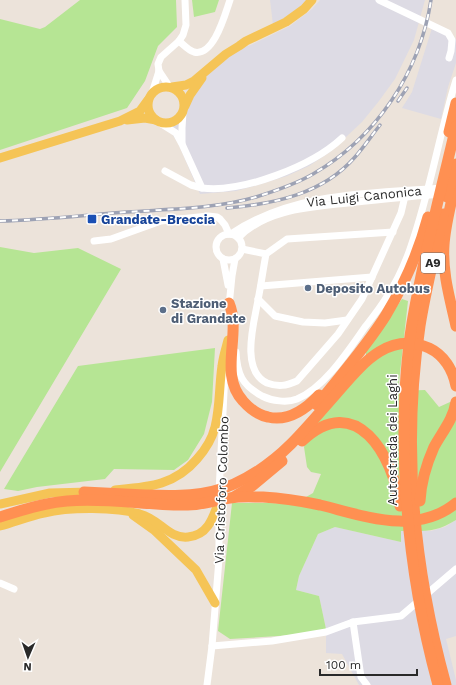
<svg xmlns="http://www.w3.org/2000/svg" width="456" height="685" font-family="'Work Sans',sans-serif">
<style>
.industrial{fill:#dddbe4}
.green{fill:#b6e594}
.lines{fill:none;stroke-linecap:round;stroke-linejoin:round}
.minor{stroke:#fff;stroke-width:7}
.major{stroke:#f5c456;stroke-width:9}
.highway{stroke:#ff9052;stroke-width:11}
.rail-casing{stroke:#9da2b4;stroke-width:3.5}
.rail{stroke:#fff;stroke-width:2;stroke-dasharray:6;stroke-linecap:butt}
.transit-dot{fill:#1a4fb4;stroke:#fff;stroke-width:1.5}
.service-dot{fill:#5c6f8a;stroke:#fff;stroke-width:1.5}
.labels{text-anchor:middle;stroke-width:3;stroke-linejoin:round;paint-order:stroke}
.shield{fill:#fff;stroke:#696969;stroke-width:1}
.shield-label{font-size:12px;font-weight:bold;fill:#292929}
.street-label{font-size:13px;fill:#292929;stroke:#fff}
.transit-label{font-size:13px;font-weight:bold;fill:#164399;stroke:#fff;text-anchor:start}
.service-label{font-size:13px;font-weight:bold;fill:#4e5e75;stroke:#fff;text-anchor:start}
</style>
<rect width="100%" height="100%" fill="#ece3da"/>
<!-- industrial -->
<g class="industrial">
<polygon points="270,0 309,0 304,6 273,25"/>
<polygon points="320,0 377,0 419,22 414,40 395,79 379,101 362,122 330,152 309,166 287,176 258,185 236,191 200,194 178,143 166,125 173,123 179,120 208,71 240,48 251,45 290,26 312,9"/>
<polygon points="385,0 425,0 420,18"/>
<polygon points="432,28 456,39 456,63 448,87 441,119 402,108 412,92"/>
<polygon points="456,520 456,636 446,639 456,680 456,685 359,685 342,654 326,653 326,629 319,596 296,590 299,576 318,534 335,527 401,542 400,531 431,531 445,527"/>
</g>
<!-- green -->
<g class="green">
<polygon points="80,0 176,0 177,27 158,46 145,81 127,108 0,150 0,19 40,29 45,27"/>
<polygon points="192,0 219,0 215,12 194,17"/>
<polygon points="0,247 34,253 78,248 121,269 0,472"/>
<path d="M 402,299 L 408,301 L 398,391 L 425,390 L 439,407 L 450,402 L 456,402 L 456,520 C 435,533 424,531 401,531 L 401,542 L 335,527 L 318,534 L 299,576 L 296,590 L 319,596 L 326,629 L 294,635 L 230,639 L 218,631 L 232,503 L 268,503 L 294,504 L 313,493 L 321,474 L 311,472 L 307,467 L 304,447 L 314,424 L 366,363 L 366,351 Z"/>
<polygon points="215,348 212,402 204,434 188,460 174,470 114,469 105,479 37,487 18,491 4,489 78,366"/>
</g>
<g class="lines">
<!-- minor -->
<g class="minor">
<polyline points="379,0 448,33 452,40 451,51 449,58"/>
<path d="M 179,41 C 184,45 188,50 194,52 C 214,57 225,14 230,0"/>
<polyline points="159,71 169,86"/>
<polyline points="152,93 159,71 158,64 161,57 179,41 183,35 186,25 185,0"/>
<path d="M 160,123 L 176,133 L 182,144 L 202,188 C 243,193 312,166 342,138"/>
<polyline points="182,143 182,128 183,112"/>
<polyline points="165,171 191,185 202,188"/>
<circle cx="229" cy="247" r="13"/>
<path d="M 231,234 C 293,192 372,193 444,188"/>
<path d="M 238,238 C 268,207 317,207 356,202 C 385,199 413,196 442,194"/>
<polyline points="94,241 111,239 161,221 208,216 217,217 220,219 225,225 229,234"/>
<path d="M 242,249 L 266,254 C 263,270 261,285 258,300 C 254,323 240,370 267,383 C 278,387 286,386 297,381 L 338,334 L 362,299 L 401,213 L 405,196"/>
<polyline points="266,254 287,239 393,232"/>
<polyline points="223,259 228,285"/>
<polyline points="261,286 372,277"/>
<polyline points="258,299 275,316 303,322 325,323 347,320"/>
<polyline points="229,306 232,276 235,259"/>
<path d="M 236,352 C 237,374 242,385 262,396 C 272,401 287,403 297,399 C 325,387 348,351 365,327 C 372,318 380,308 386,298 C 396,283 405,264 411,246 C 430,192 439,135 456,80"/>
<polyline points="219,492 225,372"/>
<polyline points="0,583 14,589"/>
<polyline points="353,622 401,616 456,569"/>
<polyline points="212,646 272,641 326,632 353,622 361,677 367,685"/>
<polyline points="207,685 212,646 219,559 219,506"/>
</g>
<!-- major -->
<g class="major">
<circle cx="166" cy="105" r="18"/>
<polyline points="172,87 186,85 194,81 226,54 239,46 246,41 286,22 304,9 312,0"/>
<polyline points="185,106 190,95 202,78"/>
<polyline points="127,120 145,118 156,120"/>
<polyline points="0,158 120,121 140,111 148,100"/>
<path d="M 115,490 C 148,487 174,486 197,459 C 205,450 212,439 215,427 C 220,408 219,386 222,366 C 223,357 226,348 228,340"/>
<polyline points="0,504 50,493 90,492"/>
<polyline points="133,515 154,530 196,570 215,603"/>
<path d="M 0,526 C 15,522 29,516 44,513 C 69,507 116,507 140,514 C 160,519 168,539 188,537 C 208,535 213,518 219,501"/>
</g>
<!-- highway -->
<g class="highway">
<polyline points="449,132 456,103"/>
<path d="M 454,190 C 450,207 445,228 444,245 C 442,272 450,299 456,326"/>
<polyline points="447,197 456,164"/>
<path d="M 443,214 C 436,251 426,288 420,326 C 402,446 414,569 446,685"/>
<path d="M 229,303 C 242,334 218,374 243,401 C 250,409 258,415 268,417 C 289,422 306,409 319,395"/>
<path d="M 317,405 C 340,376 366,347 386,315 C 404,285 419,251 428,217"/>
<path d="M 302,441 C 356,390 393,455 400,506"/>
<path d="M 84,492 C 104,493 125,494 145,495 C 176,496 205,497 234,484 C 256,474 275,460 291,444 C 307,428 321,411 336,394 C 360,367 387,330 429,348 C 444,355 453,370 456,386"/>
<polyline points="234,497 252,486 282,461"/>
<path d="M 420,501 C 421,482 426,465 434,447 C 442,432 453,420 456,402"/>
<path d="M 0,517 C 22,510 44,503 67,501 C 107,497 148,506 188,505 C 202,505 216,500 230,498 C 241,496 253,497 263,497 C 283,498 301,501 320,505 C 365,516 416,536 456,503"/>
<path d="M 438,685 C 415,601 404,522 404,434 C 404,397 406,360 412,323 C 423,257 441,191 456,126"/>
</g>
<defs>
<g id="rail">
<polyline points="398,101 407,88"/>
<path d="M 227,208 C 274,204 323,194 355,157 C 364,147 372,135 380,125"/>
<path d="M 0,221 C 42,220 85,215 127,212 C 170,209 215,209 256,197 C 275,191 296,184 313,174 C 376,138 420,72 431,0"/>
</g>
</defs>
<!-- rail casing -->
<use href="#rail" class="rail-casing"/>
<!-- rail -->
<use href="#rail" class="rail"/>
</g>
<!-- markers -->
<rect class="transit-dot" x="87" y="214" width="10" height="10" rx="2"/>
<g class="service-dot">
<circle cx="308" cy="288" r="4"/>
<circle cx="163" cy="310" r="4"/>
</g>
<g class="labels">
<!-- shield labels -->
<rect class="shield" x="421" y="253" width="24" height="20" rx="3"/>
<g class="shield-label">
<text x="433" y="267">A9</text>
</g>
<!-- street labels -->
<g class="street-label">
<text transform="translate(364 196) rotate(-6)" y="5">Via Luigi Canonica</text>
<text transform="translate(392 440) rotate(-90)" y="5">Autostrada dei Laghi</text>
<text transform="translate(221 490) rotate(-88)" y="5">Via Cristoforo Colombo</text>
</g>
<!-- transit labels -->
<g class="transit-label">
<text x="101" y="224">Grandate-Breccia</text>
</g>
<!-- service labels -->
<g class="service-label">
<text x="316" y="293">Deposito Autobus</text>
<text x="171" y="308">Stazione<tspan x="171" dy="15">di Grandate</tspan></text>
</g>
</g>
<!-- north arrow -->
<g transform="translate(28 657) rotate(182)" stroke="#ffffff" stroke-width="3" paint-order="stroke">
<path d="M0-3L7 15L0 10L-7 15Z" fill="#292929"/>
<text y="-6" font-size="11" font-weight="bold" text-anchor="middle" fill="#292929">N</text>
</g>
<!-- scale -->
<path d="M320 669v6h97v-6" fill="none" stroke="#292929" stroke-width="2"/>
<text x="326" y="669" font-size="12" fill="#292929" stroke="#ffffff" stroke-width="3" paint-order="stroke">100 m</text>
</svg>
